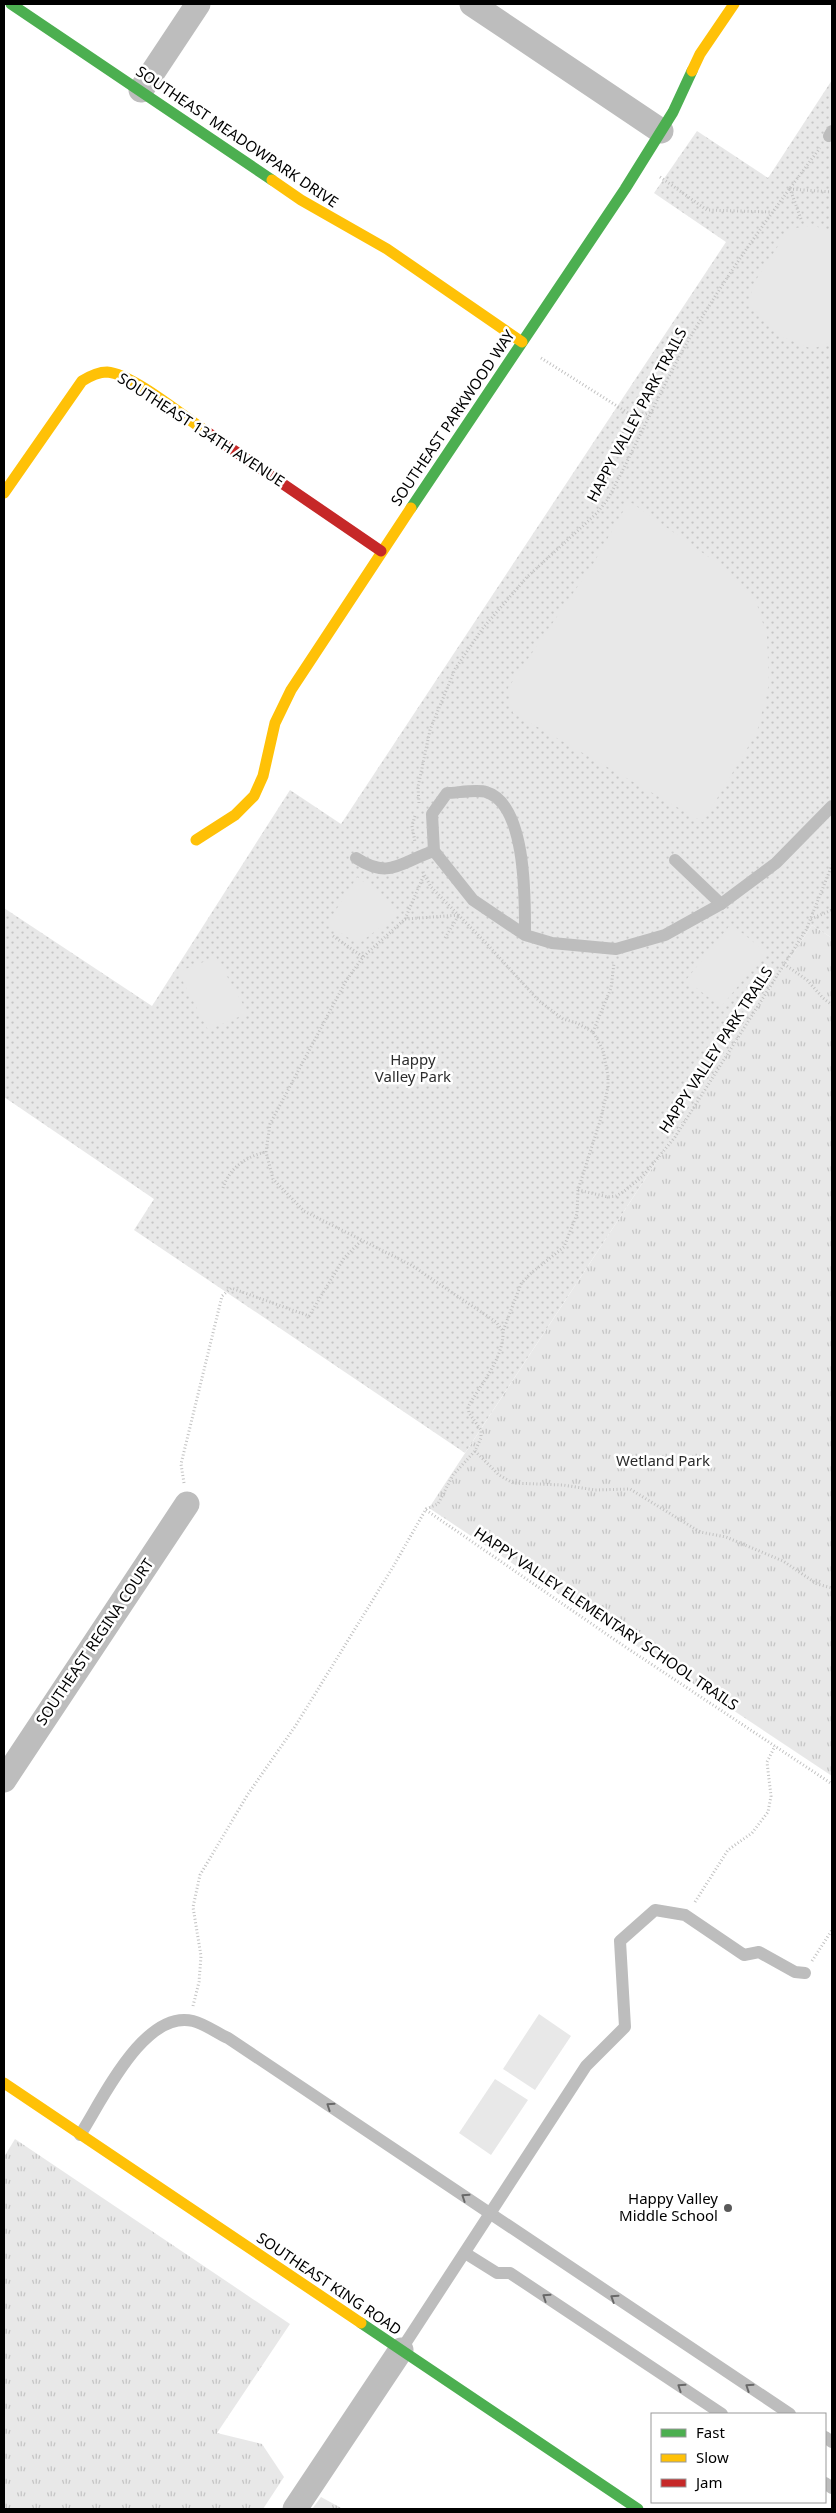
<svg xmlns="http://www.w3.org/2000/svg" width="836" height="2513" font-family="'Noto Sans',sans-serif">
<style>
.grass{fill:url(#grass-tufts)}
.park{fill:url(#park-dots)}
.pitch{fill:#e8e8e8}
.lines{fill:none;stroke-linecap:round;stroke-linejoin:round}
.path{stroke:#c2c2c2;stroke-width:3;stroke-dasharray:1 2.5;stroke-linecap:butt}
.lane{stroke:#bdbdbd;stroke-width:12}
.street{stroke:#bdbdbd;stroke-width:25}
.fast{stroke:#4caf50;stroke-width:11}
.slow{stroke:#ffc107;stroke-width:11}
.jam{stroke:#c62828;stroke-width:11}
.oneway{stroke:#686868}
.poi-dot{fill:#595959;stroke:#fff;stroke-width:2}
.labels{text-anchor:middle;stroke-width:5;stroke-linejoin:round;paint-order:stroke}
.street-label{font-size:15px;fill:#000;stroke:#fff}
.park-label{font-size:15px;fill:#2c2c2c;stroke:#fff}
.poi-label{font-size:15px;fill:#000;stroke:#fff;text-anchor:end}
</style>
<defs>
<pattern id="grass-tufts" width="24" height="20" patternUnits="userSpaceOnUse" patternTransform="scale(1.25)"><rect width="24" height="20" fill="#e8e8e8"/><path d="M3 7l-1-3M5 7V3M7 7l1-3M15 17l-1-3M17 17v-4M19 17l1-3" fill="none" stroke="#c5c5c5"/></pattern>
<pattern id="park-dots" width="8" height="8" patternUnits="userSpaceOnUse" patternTransform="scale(1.25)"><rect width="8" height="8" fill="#e8e8e8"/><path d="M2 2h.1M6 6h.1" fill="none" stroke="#c5c5c5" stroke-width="1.8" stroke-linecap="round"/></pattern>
</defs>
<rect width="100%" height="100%" fill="#fff"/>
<!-- grass -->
<g class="grass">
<polygon points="812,925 832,938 832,1776 429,1508"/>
<polygon points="15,2139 290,2324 217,2433 262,2444 284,2477 263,2509 4,2509 4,2157"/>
<polygon points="321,2497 343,2509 312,2509"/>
</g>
<!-- park -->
<polygon class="park" points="832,80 832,938 812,925 465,1453 134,1230 154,1199 4,1097 4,908 152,1006 290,790 341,824 726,242 654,193 697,131 768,178"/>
<!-- pitch -->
<g class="pitch">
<polygon points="815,225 832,236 832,342 812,349 780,336 750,305 752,286 789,229"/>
<polygon points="629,501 720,565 755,598 767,636 769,684 757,732 703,822 513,713 508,688 593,564"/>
<polygon points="357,877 379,893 397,915 358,944 327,924"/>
<polygon points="731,924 766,952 721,1007 686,980"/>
<polygon points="216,957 248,1013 208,1030 178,972"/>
<polygon points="539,2014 571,2036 535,2090 503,2069"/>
<polygon points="495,2079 528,2100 491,2155 459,2133"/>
</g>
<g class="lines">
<!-- path -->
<g class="path">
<polyline points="660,177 707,210 770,212"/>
<polyline points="801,219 790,189 832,192"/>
<polyline points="541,358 636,418 641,433"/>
<polyline points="636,418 653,411"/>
<path d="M 419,803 L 418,787 L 430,730 L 455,669 L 483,628 L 527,577 L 597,513 L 608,499 C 632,453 654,405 678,359 C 719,284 769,216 820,148"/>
<polyline points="415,816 412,826 415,842"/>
<polyline points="423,872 431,887 487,944 539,1001 563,1019 577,1023 593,1032 603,1050 608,1076 608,1087 601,1118 578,1190 577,1214 564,1247 530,1274 521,1284 503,1331 496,1322 411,1265 304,1211 273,1179 266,1152 270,1124 346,981 363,957 405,919 424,875"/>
<polyline points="405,919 459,915"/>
<polyline points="811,919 832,910"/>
<polyline points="333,936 363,957"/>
<polyline points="445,938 459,915"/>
<polyline points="784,964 807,980 823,998 832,1005"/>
<polyline points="593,1032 611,988 614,963"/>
<path d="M 223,1188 C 229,1168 247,1156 266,1152"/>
<polyline points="578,1190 608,1197 616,1196 623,1192 643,1176 675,1137 806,930 832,865"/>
<polyline points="475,1451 499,1475 513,1483 563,1485 595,1490 630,1489 700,1532 726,1537 783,1561 817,1584 832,1588"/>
<polyline points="184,1483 181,1464 222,1296 231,1288 309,1316 344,1258 361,1241"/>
<polyline points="426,1510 621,1644 832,1784"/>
<polyline points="695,1902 728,1850 752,1833 768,1812 771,1796 767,1762 775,1746"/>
<polyline points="812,1961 832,1930"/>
<path d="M 193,2006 L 199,1982 L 201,1956 L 193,1907 L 200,1875 L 248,1794 L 296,1725 L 393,1567 L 426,1509 L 438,1504 L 453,1475 L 475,1451 L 481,1438 L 481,1430 L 469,1413 L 468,1407 C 481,1384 504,1358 503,1331"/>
</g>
<!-- lane -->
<g class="lane">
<polyline points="829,136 832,131"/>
<path d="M 356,858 C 390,880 400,862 434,851"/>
<polyline points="675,860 721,904"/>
<path d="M 525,935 C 525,901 527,804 486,792 C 478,789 456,793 447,793 L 432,814 L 434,851 L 473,900 L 525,935 L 552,943 L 616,949 L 665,935 L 721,904 L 776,863 L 832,806"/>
<path d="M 80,2135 C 102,2101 144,2009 193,2021 C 205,2024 217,2033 228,2038 L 790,2414"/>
<polyline points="465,2253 497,2273 510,2273 722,2414"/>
<polyline points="401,2350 586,2066 625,2027 620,1941 655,1910 685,1915 744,1955 759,1952 795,1972 805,1973"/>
<polyline points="825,2437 832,2442"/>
<polyline points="825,2483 832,2488"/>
</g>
<!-- street -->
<g class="street">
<polyline points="472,4 661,131"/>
<polyline points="141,90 198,4"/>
<polyline points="4,1780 187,1504"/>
<polyline points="295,2509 401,2350"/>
</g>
<!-- fast -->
<g class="fast">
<polyline points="11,4 272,180"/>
<polyline points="411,508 625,189 673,112 692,71"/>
<polyline points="361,2323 638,2509"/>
</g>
<!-- slow -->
<g class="slow">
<polyline points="692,71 700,54 734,4"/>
<polyline points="272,180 301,200 387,249 522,342"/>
<path d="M 4,493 L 82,381 C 90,376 98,372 107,372 C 133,374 184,417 207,432"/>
<polyline points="196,840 235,815 254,796 263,776 275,723 291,690 411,508"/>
<polyline points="4,2083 361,2323"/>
</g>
<!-- jam -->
<polyline class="jam" points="207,432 381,551"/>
</g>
<!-- one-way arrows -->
<defs><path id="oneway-chevron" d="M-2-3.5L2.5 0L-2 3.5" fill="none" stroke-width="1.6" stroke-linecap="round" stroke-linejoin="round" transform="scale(1.25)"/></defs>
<g class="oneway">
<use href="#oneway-chevron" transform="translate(330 2106) rotate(-146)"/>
<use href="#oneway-chevron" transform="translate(465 2197) rotate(-146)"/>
<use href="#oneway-chevron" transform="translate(546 2297) rotate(-146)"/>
<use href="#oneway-chevron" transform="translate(614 2298) rotate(-147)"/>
<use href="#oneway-chevron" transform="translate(681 2387) rotate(-146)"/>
<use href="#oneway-chevron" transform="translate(749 2387) rotate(-146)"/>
</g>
<!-- markers -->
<circle class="poi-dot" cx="728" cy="2208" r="5"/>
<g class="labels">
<!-- street labels -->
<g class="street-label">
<text transform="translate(237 137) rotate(34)" y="5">SOUTHEAST MEADOWPARK DRIVE</text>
<text transform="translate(637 415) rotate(-62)" y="5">HAPPY VALLEY PARK TRAILS</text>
<text transform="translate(453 418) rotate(-56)" y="5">SOUTHEAST PARKWOOD WAY</text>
<text transform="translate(201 430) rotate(33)" y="5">SOUTHEAST 134TH AVENUE</text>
<text transform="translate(716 1050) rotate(-57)" y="5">HAPPY VALLEY PARK TRAILS</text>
<text transform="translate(606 1619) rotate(34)" y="5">HAPPY VALLEY ELEMENTARY SCHOOL TRAILS</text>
<text transform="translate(95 1642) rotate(-56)" y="5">SOUTHEAST REGINA COURT</text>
<text transform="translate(329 2284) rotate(34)" y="5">SOUTHEAST KING ROAD</text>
</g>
<!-- park labels -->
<g class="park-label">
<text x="413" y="1065">Happy<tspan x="413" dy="17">Valley Park</tspan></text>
<text x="663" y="1466">Wetland Park</text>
</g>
<!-- poi labels -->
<g class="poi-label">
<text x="718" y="2204">Happy Valley<tspan x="718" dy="17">Middle School</tspan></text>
</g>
</g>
<!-- border -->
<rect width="836" height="2513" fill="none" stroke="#000000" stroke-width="10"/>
<!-- legend -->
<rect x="651" y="2413" width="175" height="90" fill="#ffffff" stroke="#999999"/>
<rect x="661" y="2429" width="25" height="8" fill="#4caf50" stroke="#999999"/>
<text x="696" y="2438" font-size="15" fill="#000000">Fast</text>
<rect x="661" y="2454" width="25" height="8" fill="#ffc107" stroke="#999999"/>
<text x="696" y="2463" font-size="15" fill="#000000">Slow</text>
<rect x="661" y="2479" width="25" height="8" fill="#c62828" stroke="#999999"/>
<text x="696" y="2488" font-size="15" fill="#000000">Jam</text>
</svg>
